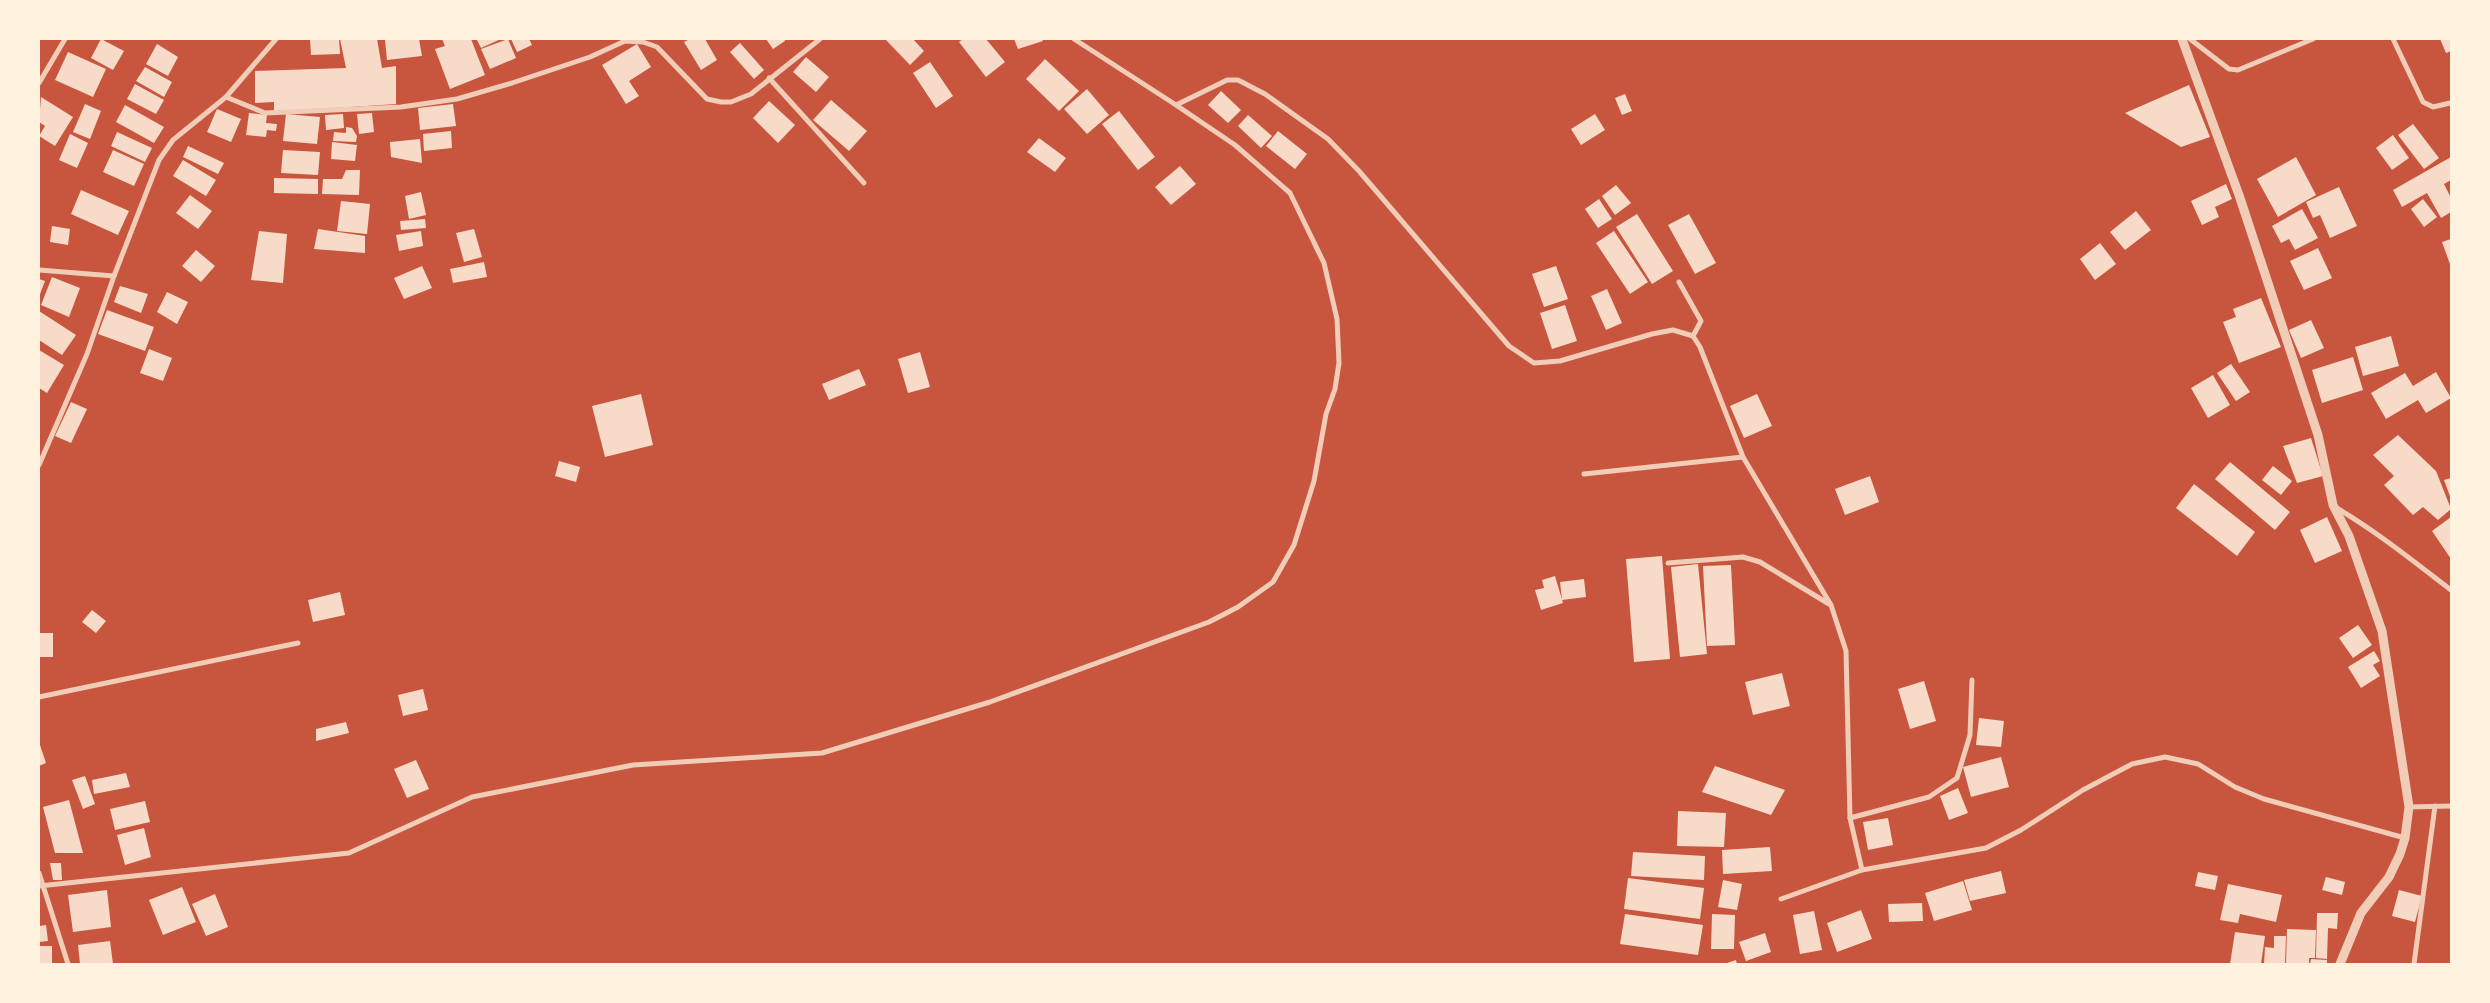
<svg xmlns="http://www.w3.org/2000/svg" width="2490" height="1003" font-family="Commissioner,sans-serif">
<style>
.building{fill:#f7dbc8}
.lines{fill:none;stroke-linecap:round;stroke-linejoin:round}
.minor{stroke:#f1ccb7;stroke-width:5}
.tertiary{stroke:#f1ccb7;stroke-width:9}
</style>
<rect width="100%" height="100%" fill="#c8553d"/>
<!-- building -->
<g class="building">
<polygon points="101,39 124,51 113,70 91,58"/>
<polygon points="310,39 339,39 340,54 311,55"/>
<polygon points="340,39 377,39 382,68 396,66 396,104 274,112 274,102 255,103 255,71 346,68"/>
<polygon points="396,39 419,39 422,56 387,60 385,40"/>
<polygon points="442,39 471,39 485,75 450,89 435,49 445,46"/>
<polygon points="480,39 501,39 481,48 477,40"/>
<polygon points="508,39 516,58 490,69 481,49"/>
<polygon points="511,39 529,39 532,45 517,52"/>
<polygon points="690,39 705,39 717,60 701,70 684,42"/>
<polygon points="766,39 784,39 785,41 773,49"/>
<polygon points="885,39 913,39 924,51 910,65"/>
<polygon points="963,39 986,39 1005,62 986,77 959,42"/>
<polygon points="1014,39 1042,39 1043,41 1018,49"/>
<polygon points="2440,39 2451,39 2451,51 2446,53"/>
<polygon points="740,43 764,70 754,79 730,52"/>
<polygon points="157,44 178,57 168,76 146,64"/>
<polygon points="637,44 651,67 629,81 639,96 626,104 602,65"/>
<polygon points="68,52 106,69 93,97 55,80"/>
<polygon points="806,57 829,77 816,92 793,72"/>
<polygon points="1045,59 1079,91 1059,111 1026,79"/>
<polygon points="930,62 953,96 936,108 913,73"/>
<polygon points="145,67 172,82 164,97 136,81"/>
<polygon points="135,84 164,100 156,114 127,99"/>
<polygon points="2189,85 2210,137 2181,147 2125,113"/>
<polygon points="1087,89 1109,115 1087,134 1064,109"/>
<polygon points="1221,91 1241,110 1228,123 1208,105"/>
<polygon points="1625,94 1632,111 1622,115 1615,98"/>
<polygon points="41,97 73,117 55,146 39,136 45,126 39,122"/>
<polygon points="831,100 867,131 849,151 813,120"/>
<polygon points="769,101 795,125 778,143 753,118"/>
<polygon points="85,104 101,111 90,139 73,132"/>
<polygon points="453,104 456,126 420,130 418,108"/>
<polygon points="125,105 164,127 154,143 116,122"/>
<polygon points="217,109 241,119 231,142 207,132"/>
<polygon points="1119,111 1155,157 1138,170 1102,124"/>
<polygon points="249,113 267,115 266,123 277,124 276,131 267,130 266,137 246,135"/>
<polygon points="372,113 374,132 359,134 357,114"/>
<polygon points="286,114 320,117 317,144 283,141"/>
<polygon points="343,114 344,128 326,130 325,115"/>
<polygon points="1595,114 1605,130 1581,145 1571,129"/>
<polygon points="1248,115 1272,136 1261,148 1238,126"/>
<polygon points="2413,124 2439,158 2424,169 2398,135"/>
<polygon points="346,127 352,128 357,136 356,142 333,141 334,132 346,133"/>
<polygon points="451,131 452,148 424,151 423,134"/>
<polygon points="1278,131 1307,154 1295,169 1266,146"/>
<polygon points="117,132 152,148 145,162 111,146"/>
<polygon points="70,134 88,143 77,168 59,160"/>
<polygon points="2393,135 2409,158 2392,170 2376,148"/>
<polygon points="1039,138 1066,158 1055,172 1027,152"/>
<polygon points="420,139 422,163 391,157 390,142"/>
<polygon points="332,142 357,145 355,161 331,159"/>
<polygon points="188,146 224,163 218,174 183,157"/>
<polygon points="113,150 144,164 134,186 103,172"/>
<polygon points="283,150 320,152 318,175 281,173"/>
<polygon points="2296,157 2316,195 2278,217 2257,179"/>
<polygon points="2451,157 2451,180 2444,184 2451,198 2451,212 2441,218 2427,193 2402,207 2393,190"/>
<polygon points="183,160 216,180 206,196 173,176"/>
<polygon points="1180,166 1196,184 1171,205 1155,187"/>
<polygon points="346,170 360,170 359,195 322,194 323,179 342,179"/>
<polygon points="274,178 318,179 318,194 274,193"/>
<polygon points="2226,184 2232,199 2215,207 2219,217 2202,225 2191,201"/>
<polygon points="1616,185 1631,203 1615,215 1602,196"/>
<polygon points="2339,187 2357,226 2330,238 2320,215 2313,218 2306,202"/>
<polygon points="81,190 129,211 118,235 71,214"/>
<polygon points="421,192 426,215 409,219 405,196"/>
<polygon points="190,195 212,211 198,229 176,213"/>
<polygon points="1599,199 1612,219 1598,228 1585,209"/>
<polygon points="2423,199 2437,217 2424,227 2411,209"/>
<polygon points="341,201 370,204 367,234 337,231"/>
<polygon points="2302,209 2318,238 2295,250 2289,239 2281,243 2272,226"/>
<polygon points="2136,211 2151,230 2125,250 2110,232"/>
<polygon points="1637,214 1673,271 1652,284 1616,227"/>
<polygon points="1689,214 1716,263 1695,274 1668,225"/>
<polygon points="425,219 426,228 401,230 400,221"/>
<polygon points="52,226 70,229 68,245 50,242"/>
<polygon points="318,229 365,236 365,253 314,249"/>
<polygon points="474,229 482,257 464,262 456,233"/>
<polygon points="259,231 287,234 283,283 251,280"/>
<polygon points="421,231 423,246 399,251 396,235"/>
<polygon points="1614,231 1648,282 1630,294 1596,243"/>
<polygon points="2451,239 2451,267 2442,242"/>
<polygon points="2100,243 2116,264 2095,280 2080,259"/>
<polygon points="2318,248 2332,278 2304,290 2290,261"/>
<polygon points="196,250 215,266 201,282 182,266"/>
<polygon points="484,262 487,277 453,283 450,269"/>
<polygon points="422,266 432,288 404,299 394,278"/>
<polygon points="1556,266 1568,299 1544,307 1532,274"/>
<polygon points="52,277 80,288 69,317 41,305"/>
<polygon points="39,279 45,281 39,297"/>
<polygon points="120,286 148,294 141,313 114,302"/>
<polygon points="1607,289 1622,323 1606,330 1591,296"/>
<polygon points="167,292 188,302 177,324 157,312"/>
<polygon points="2261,298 2281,347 2239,363 2223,322 2236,317 2233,309"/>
<polygon points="1565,305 1577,341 1552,349 1540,313"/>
<polygon points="107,310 154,327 145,351 98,334"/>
<polygon points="39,311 76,335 62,355 39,340"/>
<polygon points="2311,320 2324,348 2301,358 2289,330"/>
<polygon points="2391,336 2399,366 2363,376 2355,347"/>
<polygon points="149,349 172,358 163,381 140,373"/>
<polygon points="39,350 64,365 47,393 39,388"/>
<polygon points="920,352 930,387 908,393 898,359"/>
<polygon points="2353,357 2363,390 2322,403 2312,370"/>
<polygon points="2231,364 2250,392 2236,401 2217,373"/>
<polygon points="859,369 866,385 829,400 822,384"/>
<polygon points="2436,372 2451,398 2426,413 2418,400 2386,419 2371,393 2405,373 2413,386"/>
<polygon points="2213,375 2230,405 2208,418 2191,388"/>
<polygon points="641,394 653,445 605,457 592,406"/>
<polygon points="1757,394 1772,426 1744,438 1730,406"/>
<polygon points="71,402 87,409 71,443 55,436"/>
<polygon points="2398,435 2436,471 2451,509 2438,520 2423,507 2413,515 2384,485 2394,476 2373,455"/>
<polygon points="2311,438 2323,476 2297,483 2283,446"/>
<polygon points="559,461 580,467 576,482 555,476"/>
<polygon points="2230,462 2290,512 2275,530 2215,479"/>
<polygon points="2273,466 2292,481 2281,495 2262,480"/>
<polygon points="1870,476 1879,502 1845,515 1835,489"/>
<polygon points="2451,478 2451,499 2444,480"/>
<polygon points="2194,484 2255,532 2237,556 2176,508"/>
<polygon points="2327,517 2342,551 2315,563 2300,530"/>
<polygon points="2451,517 2451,559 2432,531"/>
<polygon points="1662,556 1670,659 1634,662 1626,559"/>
<polygon points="1698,564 1707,654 1680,657 1671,567"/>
<polygon points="1731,565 1735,645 1707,646 1703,566"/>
<polygon points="1555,576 1563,603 1541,610 1535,590 1544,588 1542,580"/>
<polygon points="1584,579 1586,597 1562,600 1560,582"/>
<polygon points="340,592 345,615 313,622 308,600"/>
<polygon points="92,610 106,621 96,633 82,622"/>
<polygon points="2358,625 2372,645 2353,658 2339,638"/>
<rect x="39" y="633" width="14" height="24"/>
<polygon points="2374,651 2380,661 2373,665 2380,676 2361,688 2348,667"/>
<polygon points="1782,673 1790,706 1753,715 1745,682"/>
<polygon points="1924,681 1936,721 1910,729 1898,689"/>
<polygon points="423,689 428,710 403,716 398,695"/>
<polygon points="1979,718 2004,721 2001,747 1976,745"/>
<polygon points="346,722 349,733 316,741 316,729"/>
<polygon points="39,742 46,763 39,766"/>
<polygon points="2001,757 2009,787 1971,797 1963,767"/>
<polygon points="416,760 429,789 407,798 394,769"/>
<polygon points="1715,766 1785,790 1771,815 1702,792"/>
<polygon points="126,773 130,787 94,794 92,780"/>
<polygon points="85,776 95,804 83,809 72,780"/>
<polygon points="1958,788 1968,813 1949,820 1940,796"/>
<polygon points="69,800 83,853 55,853 43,807"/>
<polygon points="145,801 150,822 115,830 110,809"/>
<polygon points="1678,811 1726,813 1724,847 1677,846"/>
<polygon points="1888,818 1893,845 1868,850 1863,822"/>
<polygon points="144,828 151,857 125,865 117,835"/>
<polygon points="1770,847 1772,871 1723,874 1722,850"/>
<polygon points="1633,852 1705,856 1704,880 1631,876"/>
<polygon points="50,863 61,863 62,880 53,880"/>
<polygon points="2001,871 2006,893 1970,901 1964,880"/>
<polygon points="2198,872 2218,876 2215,890 2195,886"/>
<polygon points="2326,877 2345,882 2342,895 2322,890"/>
<polygon points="1628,878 1704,888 1700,919 1624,909"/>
<polygon points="1723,880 1742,884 1737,910 1718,907"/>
<polygon points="1963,881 1972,910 1934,921 1925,893"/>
<polygon points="2228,884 2282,895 2276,922 2240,914 2238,923 2220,920"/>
<polygon points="182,887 196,922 163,935 149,900"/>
<polygon points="107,890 111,927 73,932 68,895"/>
<polygon points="2399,890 2422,896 2415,922 2392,916"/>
<polygon points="215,894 228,927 206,936 192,904"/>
<polygon points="1922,903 1923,921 1889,922 1888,904"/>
<polygon points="1861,910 1872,939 1837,952 1827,923"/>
<polygon points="1814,911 1822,950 1800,954 1793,915"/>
<polygon points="2317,913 2338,913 2337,929 2328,928 2327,959 2316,958"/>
<polygon points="1625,914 1703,925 1698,955 1620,944"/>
<polygon points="1712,914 1735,915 1734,949 1711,949"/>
<polygon points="46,925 48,941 39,942 39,926"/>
<polygon points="2287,929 2316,930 2315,958 2309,958 2309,964 2286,964"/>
<polygon points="2235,932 2265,936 2261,964 2230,964"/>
<polygon points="1765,933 1771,952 1746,961 1739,942"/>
<polygon points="2274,936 2286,936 2285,964 2264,964 2265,947 2274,948"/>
<polygon points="110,941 113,964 80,964 78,945"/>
<rect x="39" y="946" width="13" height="18"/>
<polygon points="2311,959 2327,960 2327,964 2310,964"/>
<polygon points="1736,960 1737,964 1724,964"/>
</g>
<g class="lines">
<!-- minor -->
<g class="minor">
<polyline points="1074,39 1176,105 1217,85 1227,80 1238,80 1265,94 1328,139 1359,171 1509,346 1534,363 1560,361 1652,334 1673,330 1693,336 1700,347 1743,457 1831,605 1846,651 1850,818 1862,870 1986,848 2021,830 2083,790 2132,764 2165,757 2198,764 2235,787 2264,799 2405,838"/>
<polyline points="2190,39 2229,69 2238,70 2313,39"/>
<polyline points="2393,39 2423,102 2433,107 2450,103"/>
<polyline points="769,78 864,183"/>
<polyline points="39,83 65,39"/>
<polyline points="226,97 265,113 401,107 457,99 512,83 590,57 625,41 643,42 657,47 707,99 721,102 731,102 751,94 820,39"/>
<polyline points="39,270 114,276"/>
<polyline points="1679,282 1701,321 1693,336"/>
<polyline points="39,465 87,354 114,276 159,160 173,140 226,97 276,39"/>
<polyline points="1584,474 1743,457"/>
<path d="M 2335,507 C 2376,531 2413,561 2451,590"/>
<polyline points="1668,563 1743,557 1760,562 1829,604"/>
<polyline points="39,697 298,643"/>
<polyline points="2409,807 2451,806"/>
<polyline points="1850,818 1929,797 1957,778 1970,735 1972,680"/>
<polyline points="39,873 68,964"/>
<polyline points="39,886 349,853 472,797 633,765 822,753 990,702 1209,622 1238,607 1273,582 1294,545 1314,481 1326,414 1335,389 1339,363 1337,319 1324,263 1290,193 1235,145 1176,105"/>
<polyline points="1781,899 1862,870"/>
<polyline points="2414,964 2435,806"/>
</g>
<!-- tertiary -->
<polyline class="tertiary" points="2182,39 2239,195 2318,435 2333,505 2349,536 2382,631 2409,807 2405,838 2400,854 2389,877 2361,913 2340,964"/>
</g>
<!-- border -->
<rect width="2490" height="1003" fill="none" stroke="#fff3e0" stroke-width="80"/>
</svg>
